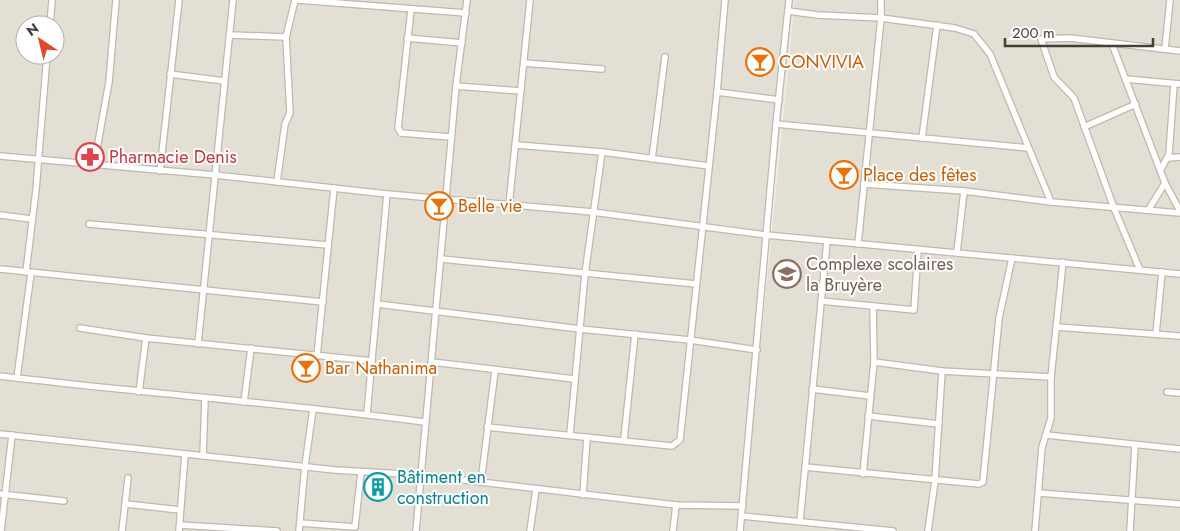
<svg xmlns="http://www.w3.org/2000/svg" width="1180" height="531" font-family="Jost,sans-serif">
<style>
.residential{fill:#e4dfd5;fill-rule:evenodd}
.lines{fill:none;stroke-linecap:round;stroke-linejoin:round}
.minor-casing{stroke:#beb8ad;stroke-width:8}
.minor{stroke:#fff;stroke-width:5.5}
.labels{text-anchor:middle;stroke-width:4;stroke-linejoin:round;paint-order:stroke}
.food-label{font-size:18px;fill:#c56008;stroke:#fff;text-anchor:start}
.health-label{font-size:18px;fill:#be3a42;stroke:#fff;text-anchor:start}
.education-label{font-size:18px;fill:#785e54;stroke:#fff;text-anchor:start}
.culture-label{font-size:18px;fill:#0d838f;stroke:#fff;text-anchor:start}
</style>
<rect width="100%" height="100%" fill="#f1ede6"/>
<!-- residential -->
<g class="residential">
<path d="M 0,0 L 794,0 L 738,531 L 0,531 ZM 25,25 L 55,25 L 55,55 L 25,55 Z"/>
<polygon points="795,0 1180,0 1180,531 742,531"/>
</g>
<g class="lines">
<defs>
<g id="minor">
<polyline points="298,0 466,13"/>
<polyline points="411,10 398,128 401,133 451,137"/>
<polyline points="788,11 818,15 881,18 955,28 974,34 990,54 1051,202"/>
<polyline points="50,25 52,0"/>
<polyline points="230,35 286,37"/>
<polyline points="407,38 462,43"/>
<polyline points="1112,44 1165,183 1180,211"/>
<polyline points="1165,49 1170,0"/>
<polyline points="524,63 602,69"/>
<polyline points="170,74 224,81"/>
<polyline points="1126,79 1180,84"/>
<polyline points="456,86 521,91"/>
<polyline points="717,92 779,100"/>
<polyline points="776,124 1028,148"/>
<polyline points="1084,127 1136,104"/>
<polyline points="922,138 937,25"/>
<polyline points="517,145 602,152 709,166"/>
<polyline points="0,156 215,175 387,194 593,212 766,235 1180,274"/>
<polyline points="1168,158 1180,157"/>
<polyline points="652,159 665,57"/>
<polyline points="94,165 109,82 116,0"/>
<polyline points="1161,169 1169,154 1174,84"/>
<polyline points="160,171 179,0"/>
<polyline points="277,182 285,124 290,113 286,37 295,0"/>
<polyline points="864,184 964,191 1051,202 1180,213"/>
<polyline points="509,205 530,0"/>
<polyline points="1149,209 1165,183"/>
<polyline points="0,215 31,219"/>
<polyline points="89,224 328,245"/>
<polyline points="858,244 881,18 881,0"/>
<polyline points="957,252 964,191"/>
<polyline points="441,259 696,284"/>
<polyline points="0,269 323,302"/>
<polyline points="1140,270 1114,208 1074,98 1054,77 1041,39 1070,38 1180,51"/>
<polyline points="26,272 36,190 47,55"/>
<polyline points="821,301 914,310 918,250"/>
<polyline points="377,304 580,329 690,340 757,350"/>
<polyline points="1057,327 1180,336"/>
<polyline points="80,328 146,338 372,361"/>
<polyline points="1156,334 1162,272"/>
<polyline points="198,344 233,0"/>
<polyline points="317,356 334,188"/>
<polyline points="432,362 574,379"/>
<polyline points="874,362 942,371 1051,377"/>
<path d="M 0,376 C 141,393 283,403 424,422"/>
<polyline points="17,378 31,273"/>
<polyline points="812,389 870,396"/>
<polyline points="139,392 146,338"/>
<polyline points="1167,392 1180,393"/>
<polyline points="244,402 251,348"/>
<polyline points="367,414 387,194"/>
<polyline points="868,416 939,424"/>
<polyline points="487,427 672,446 680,440 717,92 725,0"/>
<polyline points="0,434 335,470 421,475 676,505 743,506"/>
<polyline points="570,434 585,274 602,152"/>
<polyline points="1046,435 1180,449"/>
<polyline points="624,439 635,334"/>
<polyline points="203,456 205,398"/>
<polyline points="805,467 979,484 983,482 999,318 1012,258"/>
<polyline points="863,474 874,362 873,306"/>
<polyline points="481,482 495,371"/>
<polyline points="1039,493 1180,504"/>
<polyline points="0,494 64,501"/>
<polyline points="583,495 587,437"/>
<polyline points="126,504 180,510"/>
<polyline points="742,516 893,531"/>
<polyline points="800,521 827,241"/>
<polyline points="300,523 355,527 361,472"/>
<polyline points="180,525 277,531"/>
<polyline points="1,531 12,435"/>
<polyline points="122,531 128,478"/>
<polyline points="179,531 185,454"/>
<polyline points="299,531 305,466 313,409"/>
<polyline points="416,531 456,86 467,0"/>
<polyline points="530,531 536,489"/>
<polyline points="673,531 676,505"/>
<polyline points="740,531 776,124 789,0"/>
<polyline points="928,531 935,481 942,371"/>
<polyline points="1035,531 1042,447 1051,418 1051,377 1063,262"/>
<polyline points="1130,531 1135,445"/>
</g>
</defs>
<!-- minor casing -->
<use href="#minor" class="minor-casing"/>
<!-- minor -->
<use href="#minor" class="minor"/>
</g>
<!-- icons -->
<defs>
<symbol id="bar-ring" viewBox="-11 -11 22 22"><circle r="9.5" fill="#fff" stroke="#e8710a" stroke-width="1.5"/><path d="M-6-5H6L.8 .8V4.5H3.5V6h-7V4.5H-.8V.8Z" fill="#e8710a"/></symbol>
<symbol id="pharmacy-ring" viewBox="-11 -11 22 22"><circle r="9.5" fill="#fff" stroke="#e0444e" stroke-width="1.5"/><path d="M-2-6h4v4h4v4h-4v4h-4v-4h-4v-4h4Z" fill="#e0444e"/></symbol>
<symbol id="school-ring" viewBox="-11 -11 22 22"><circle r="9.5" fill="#fff" stroke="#8d6e63" stroke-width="1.5"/><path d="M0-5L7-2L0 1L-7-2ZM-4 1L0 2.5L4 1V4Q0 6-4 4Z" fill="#8d6e63"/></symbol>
<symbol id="building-ring" viewBox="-11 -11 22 22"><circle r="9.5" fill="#fff" stroke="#0f9aa8" stroke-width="1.5"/><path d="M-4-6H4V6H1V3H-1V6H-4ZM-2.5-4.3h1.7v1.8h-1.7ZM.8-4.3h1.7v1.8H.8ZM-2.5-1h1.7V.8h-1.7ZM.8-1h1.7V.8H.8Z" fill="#0f9aa8"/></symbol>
</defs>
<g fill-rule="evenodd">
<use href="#bar-ring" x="744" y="46" width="32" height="32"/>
<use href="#pharmacy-ring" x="74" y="141" width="32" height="32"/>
<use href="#bar-ring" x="828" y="159" width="32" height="32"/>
<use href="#bar-ring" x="423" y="190" width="32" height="32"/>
<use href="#school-ring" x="771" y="258" width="32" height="32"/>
<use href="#bar-ring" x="290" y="352" width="32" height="32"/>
<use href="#building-ring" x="362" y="471" width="32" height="32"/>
</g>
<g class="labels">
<!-- food labels -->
<g class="food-label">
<text x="779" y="68">CONVIVIA</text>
<text x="863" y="181">Place des fêtes</text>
<text x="458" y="212">Belle vie</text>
<text x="325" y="374">Bar Nathanima</text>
</g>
<!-- health labels -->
<g class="health-label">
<text x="109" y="163">Pharmacie Denis</text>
</g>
<!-- education labels -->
<g class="education-label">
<text x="806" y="270">Complexe scolaires<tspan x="806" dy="21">la Bruyère</tspan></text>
</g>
<!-- culture labels -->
<g class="culture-label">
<text x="397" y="483">Bâtiment en<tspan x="397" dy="21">construction</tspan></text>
</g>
</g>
<!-- north arrow -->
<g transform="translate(40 40) rotate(325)"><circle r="24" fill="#ffffff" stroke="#b4b2af"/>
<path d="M0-4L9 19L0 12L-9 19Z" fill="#e1482c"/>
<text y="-8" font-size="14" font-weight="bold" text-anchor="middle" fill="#433e36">N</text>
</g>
<!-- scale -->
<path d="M1005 38v8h148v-8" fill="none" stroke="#433e36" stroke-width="2.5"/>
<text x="1012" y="38" font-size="15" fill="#433e36" stroke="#ffffff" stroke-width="4" paint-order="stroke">200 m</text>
</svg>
